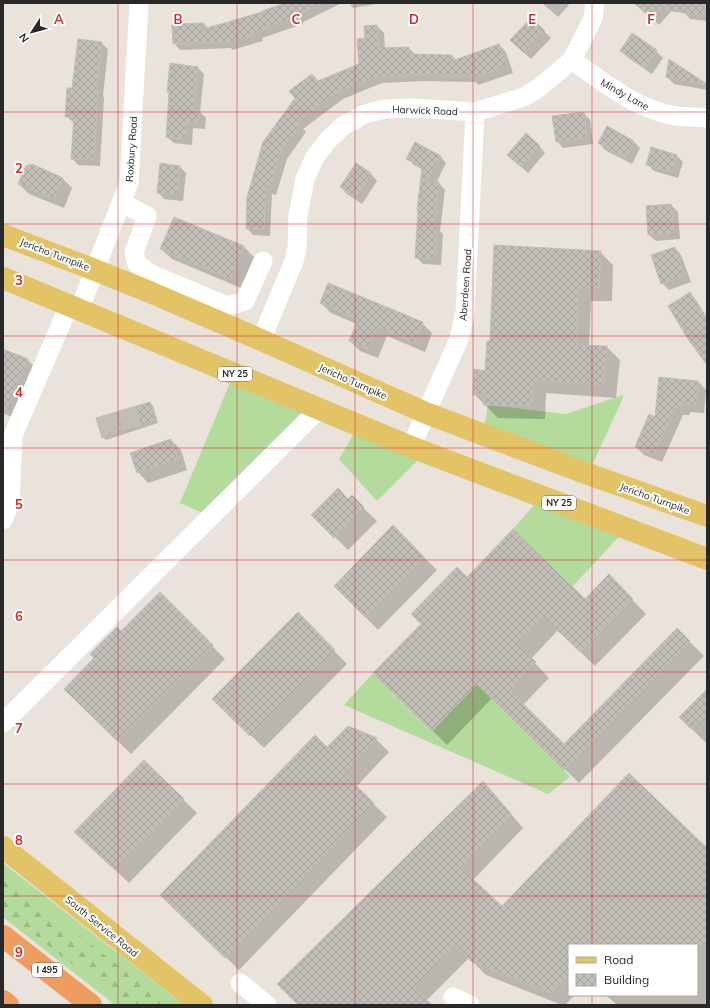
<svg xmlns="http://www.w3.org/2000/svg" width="710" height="1008" font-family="Mulish,sans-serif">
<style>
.grass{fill:#b2db9c}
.forest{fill:url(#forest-firs)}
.shadow{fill:#0003}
.building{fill:url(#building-cross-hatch);stroke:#c4beb5}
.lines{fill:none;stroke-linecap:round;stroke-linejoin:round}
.minor-tunnel{stroke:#c2beb7;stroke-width:19;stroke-dasharray:19 10;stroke-linecap:butt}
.minor{stroke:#fff;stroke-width:19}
.major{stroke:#e2c466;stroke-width:22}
.highway{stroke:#ee9c60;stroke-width:22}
.grid{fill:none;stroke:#d62828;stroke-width:1;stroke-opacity:0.55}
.labels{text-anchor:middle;stroke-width:4;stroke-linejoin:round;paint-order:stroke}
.shield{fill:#fff;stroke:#686868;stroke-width:1}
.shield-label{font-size:9px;font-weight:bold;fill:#282828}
.street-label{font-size:10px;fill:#282828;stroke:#fff}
.grid-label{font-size:13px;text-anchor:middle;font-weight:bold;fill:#d62828;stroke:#fff;stroke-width:4;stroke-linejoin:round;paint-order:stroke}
</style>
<defs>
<pattern id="forest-firs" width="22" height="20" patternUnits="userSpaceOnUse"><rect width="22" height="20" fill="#b2db9c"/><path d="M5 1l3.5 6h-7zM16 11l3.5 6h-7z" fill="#99bc86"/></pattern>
<pattern id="building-cross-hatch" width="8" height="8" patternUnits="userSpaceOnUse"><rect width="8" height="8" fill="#c1bdb7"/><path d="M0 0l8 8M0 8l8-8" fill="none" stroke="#a6a29d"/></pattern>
</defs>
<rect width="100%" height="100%" fill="#e9e3db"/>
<!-- grass -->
<g class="grass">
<polygon points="234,373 319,409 210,516 180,503"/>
<polygon points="623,395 623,398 588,474 483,434 488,405 566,414"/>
<polygon points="359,425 424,454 377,501 339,459"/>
<polygon points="542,496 626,529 572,587 513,529"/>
<polygon points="373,673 434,729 477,684 564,770 570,777 548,794 344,705"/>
<polygon points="3,863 184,1005 115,1005 3,917"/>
</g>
<!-- forest -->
<polygon class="forest" points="3,875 168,1005 124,1005 3,910"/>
<!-- shadow -->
<g class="shadow">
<polygon points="288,3 342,3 303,22 303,24 262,38 263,41 232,50 231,48 180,50 174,43 204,24 209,29 264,13"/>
<polygon points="349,3 382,3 353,8"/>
<polygon points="542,3 567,3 569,5 558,17"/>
<polygon points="635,3 675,3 677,5 659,25"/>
<polygon points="685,3 707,3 707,21 690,19 684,12"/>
<polygon points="531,19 551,38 531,59 518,47"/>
<polygon points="377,26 384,33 385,49 408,48 415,54 452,56 456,60 499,45 506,52 513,73 478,85 476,82 424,81 382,83 343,99 303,129 306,132 287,159 276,195 272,194 270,236 253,235 247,228 248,198 319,82 360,65 366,39"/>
<polygon points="632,34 656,51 663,58 652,74 627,57 621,50"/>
<polygon points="101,43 108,49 103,96 104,98 100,166 78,165 72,158 74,123 66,116 73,90"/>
<polygon points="670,60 707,85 707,90 674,84 667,77"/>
<polygon points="198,68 204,74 200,112 206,118 205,129 193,128 192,145 174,143 167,137 170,95 168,92"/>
<polygon points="584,113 590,120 593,144 563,148 557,141"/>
<polygon points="607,128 634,142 640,148 632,164 605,150 599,143"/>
<polygon points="539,146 545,153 528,173 515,161"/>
<polygon points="676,155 683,162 678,178 654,171 647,164"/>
<polygon points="440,156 446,163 436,183 439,183 445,190 440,231 443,234 441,265 423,264 416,257 423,170 414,165 407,158"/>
<polygon points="356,164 371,174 377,181 362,204 347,194 341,187"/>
<polygon points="180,167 186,173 183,201 164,199 158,192"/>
<polygon points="62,178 72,188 64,208 29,194 19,184"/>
<polygon points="671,205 678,212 680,239 656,241 649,235"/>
<polygon points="174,218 244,247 254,257 241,288 172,259 161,249"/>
<polygon points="675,248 681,255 691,282 669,290 662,283"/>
<polygon points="600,252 613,265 612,301 591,301 589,346 607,347 620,360 616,398 546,393 545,419 498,418 474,394 486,372 491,342"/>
<polygon points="690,293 696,300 707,318 707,363"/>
<polygon points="321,303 422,323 432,333 425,352 387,336 378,358 360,351 350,341 357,324 331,313"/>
<polygon points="3,350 27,359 40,373 20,421 3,413"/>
<polygon points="698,381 706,390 704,413 690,412 690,415 683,415 662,462 644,455 636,447 656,418"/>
<polygon points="150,403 153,406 158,423 106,440 103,437"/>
<polygon points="171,440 181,450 187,470 148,483 138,472"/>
<polygon points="352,497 377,521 348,550 313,515 349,500"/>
<polygon points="393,527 437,570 378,630 335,586"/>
<polygon points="467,578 585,600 623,590 646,614 595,666 558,630 531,659 549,678 523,705 564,745 689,641 704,656 579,783 492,698 447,745 389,688"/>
<polygon points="160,593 225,659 131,754 65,689"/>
<polygon points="298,614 347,664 264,748 227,712"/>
<polygon points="707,691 707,739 705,742 680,717"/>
<polygon points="348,727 376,739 389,752 356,787 387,817 239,970 175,908"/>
<polygon points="144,762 197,813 129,883 89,845"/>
<polygon points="483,783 496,796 523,828 473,880 502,907 707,850 707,1005 617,1005 606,995 697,995 697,945 569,945 569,995 575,995 565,1005 562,1005 486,975 469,958 426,1001 430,1005 299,1005"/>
</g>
<!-- building -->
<g class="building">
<polygon points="285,3 322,3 297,15 297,17 256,32 257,34 225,44 224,42 173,44 172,24 204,23 204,29 262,12 262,11"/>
<polygon points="634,3 706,3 704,16 666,10 666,4 652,19"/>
<polygon points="531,18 545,31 524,53 510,40"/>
<polygon points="377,25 379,48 409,47 409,54 452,55 452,61 499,44 507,66 471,79 470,76 417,75 375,77 336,93 296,122 300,125 280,152 270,189 266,188 264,229 246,229 247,197 263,142 295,98 289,91 312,74 318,81 359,64 357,39 365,38 364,26"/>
<polygon points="632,33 657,50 645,68 620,51"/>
<polygon points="78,39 102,42 96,90 98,90 94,160 71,159 74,117 65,117 67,88 72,88"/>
<polygon points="669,59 707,84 707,85 666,77"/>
<polygon points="170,63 198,67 193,110 200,110 199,122 187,122 185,139 166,137 169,93 167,92"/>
<polygon points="584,112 587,138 556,142 552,116"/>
<polygon points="607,126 634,141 625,158 598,143"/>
<polygon points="526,133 540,146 521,167 507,155"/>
<polygon points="415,142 441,156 427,181 439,182 434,226 437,226 435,259 415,258 418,211 417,211 422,167 406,159"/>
<polygon points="651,147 677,155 672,172 646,165"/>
<polygon points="160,163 180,166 177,195 157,193"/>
<polygon points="356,163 371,173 355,198 340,187"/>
<polygon points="32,164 63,178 54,199 18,184 26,166"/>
<polygon points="671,204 674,233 648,235 646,206"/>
<polygon points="174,217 244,246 231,279 160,249"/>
<polygon points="494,245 601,251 599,288 578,288 576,345 607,346 603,385 533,380 532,406 484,405 484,395 473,395 474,369 485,371 487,341 490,341"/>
<polygon points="675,247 685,275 661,284 651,255"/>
<polygon points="328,283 423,322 415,343 377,327 368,349 349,341 358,319 320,303"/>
<polygon points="690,292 707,319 707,365 688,339 668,306"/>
<polygon points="3,349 28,359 3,417"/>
<polygon points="659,377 698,381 696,405 682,404 682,408 675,407 654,455 635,447 649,414 655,417"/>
<polygon points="150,402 155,420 102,438 96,418"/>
<polygon points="171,439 178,460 137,473 130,453"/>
<polygon points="338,488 348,499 352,495 364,507 334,538 311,515"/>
<polygon points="393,525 424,557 365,617 334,586"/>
<polygon points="513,529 585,599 609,574 633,599 580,652 543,616 517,644 536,662 509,690 564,744 677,628 690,641 564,770 477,684 432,731 373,673 421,624 411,614 457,567 467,577"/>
<polygon points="160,592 213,645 117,741 64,689 94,658 90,654 117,627 121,631"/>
<polygon points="298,612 335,650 250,736 212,699"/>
<polygon points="707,689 707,713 691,729 679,717"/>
<polygon points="348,726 377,738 343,773 374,803 225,958 160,895 315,735 327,747"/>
<polygon points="144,760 184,799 115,870 74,832"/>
<polygon points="629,773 707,848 707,945 569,945 569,975 551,993 472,962 455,945 414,988 432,1005 298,1005 277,984 483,781 511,814 460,867 502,906"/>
</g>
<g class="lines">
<!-- minor-tunnel -->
<g class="minor-tunnel">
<polyline points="127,409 132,428"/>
<polyline points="106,415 112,435"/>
</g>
<!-- minor -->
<g class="minor">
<path d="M 572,60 C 603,82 637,110 676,116 C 686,117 697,117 707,118"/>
<polyline points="122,203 147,216 134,253 137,264 151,274 227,306 245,301 263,261"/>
<polyline points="79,310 129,183 139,3"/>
<polyline points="261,340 294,261 297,248 298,216 305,179 315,157 328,140 343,126 365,114 385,109 413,108 475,112 524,97 540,87 572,60 593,18 595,3"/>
<polyline points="411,447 459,339 465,313 475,112"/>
<polyline points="3,520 10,503 13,437 16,428 69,306"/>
<polyline points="3,723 319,409"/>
<polyline points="240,983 267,1005"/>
<polyline points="453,997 470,1005"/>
</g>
<!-- major -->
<g class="major">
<polyline points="3,235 95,270 145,290 261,340 426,413 588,474 707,516"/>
<polyline points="3,278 411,447 707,559"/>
<polyline points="3,847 202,1005"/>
</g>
<!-- highway -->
<g class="highway">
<polyline points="3,936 91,1005"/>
<polyline points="3,1001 8,1005"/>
</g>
</g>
<!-- grid -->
<path class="grid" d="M 118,3 L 118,1005M 237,3 L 237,1005M 355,3 L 355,1005M 473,3 L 473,1005M 592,3 L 592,945M 3,112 L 707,112M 3,224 L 707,224M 3,336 L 707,336M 3,448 L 707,448M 3,560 L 707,560M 3,672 L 707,672M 3,784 L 707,784M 3,896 L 707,896M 592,995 L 592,1005"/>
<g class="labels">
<!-- shield labels -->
<g class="shield">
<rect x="218" y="367" width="34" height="14" rx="3"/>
<rect x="542" y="496" width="34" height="14" rx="3"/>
<rect x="32" y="963" width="30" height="14" rx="3"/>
</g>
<g class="shield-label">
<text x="235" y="377">NY 25</text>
<text x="559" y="506">NY 25</text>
<text x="47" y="973">I 495</text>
</g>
<!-- street labels -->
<g class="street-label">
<text transform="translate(625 94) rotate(29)" y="4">Mindy Lane</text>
<text transform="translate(425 110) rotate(2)" y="4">Harwick Road</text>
<text transform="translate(131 149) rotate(-86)" y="4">Roxbury Road</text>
<text transform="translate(55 254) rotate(21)" y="4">Jericho Turnpike</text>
<text transform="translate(465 285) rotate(-86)" y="4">Aberdeen Road</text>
<text transform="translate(353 381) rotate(24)" y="4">Jericho Turnpike</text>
<text transform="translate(655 498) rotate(20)" y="4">Jericho Turnpike</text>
<text transform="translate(102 926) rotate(39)" y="4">South Service Road</text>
</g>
</g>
<g class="grid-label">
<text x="59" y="24">A</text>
<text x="178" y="24">B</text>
<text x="296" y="24">C</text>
<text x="414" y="24">D</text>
<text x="532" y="24">E</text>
<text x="651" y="24">F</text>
<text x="19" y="173">2</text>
<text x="19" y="285">3</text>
<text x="19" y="397">4</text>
<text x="19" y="509">5</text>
<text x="19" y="621">6</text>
<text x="19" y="733">7</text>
<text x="19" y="845">8</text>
<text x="19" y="957">9</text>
</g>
<!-- border -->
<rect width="710" height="1008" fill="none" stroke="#282828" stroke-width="8"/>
<!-- legend -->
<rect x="568" y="944" width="130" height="52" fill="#ffffff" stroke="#a9a9a9"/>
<rect x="576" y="957" width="20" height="6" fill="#e2c466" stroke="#a9a9a9"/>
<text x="604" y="964" font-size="12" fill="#282828">Road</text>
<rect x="576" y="974" width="20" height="12" fill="url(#building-cross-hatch)" stroke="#a9a9a9"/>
<text x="604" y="984" font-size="12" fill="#282828">Building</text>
<!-- north arrow -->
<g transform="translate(32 32) rotate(234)" stroke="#ffffff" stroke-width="3" paint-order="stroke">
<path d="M0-3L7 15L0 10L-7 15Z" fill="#282828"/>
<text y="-6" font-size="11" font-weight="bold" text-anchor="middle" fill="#282828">N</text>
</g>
</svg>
